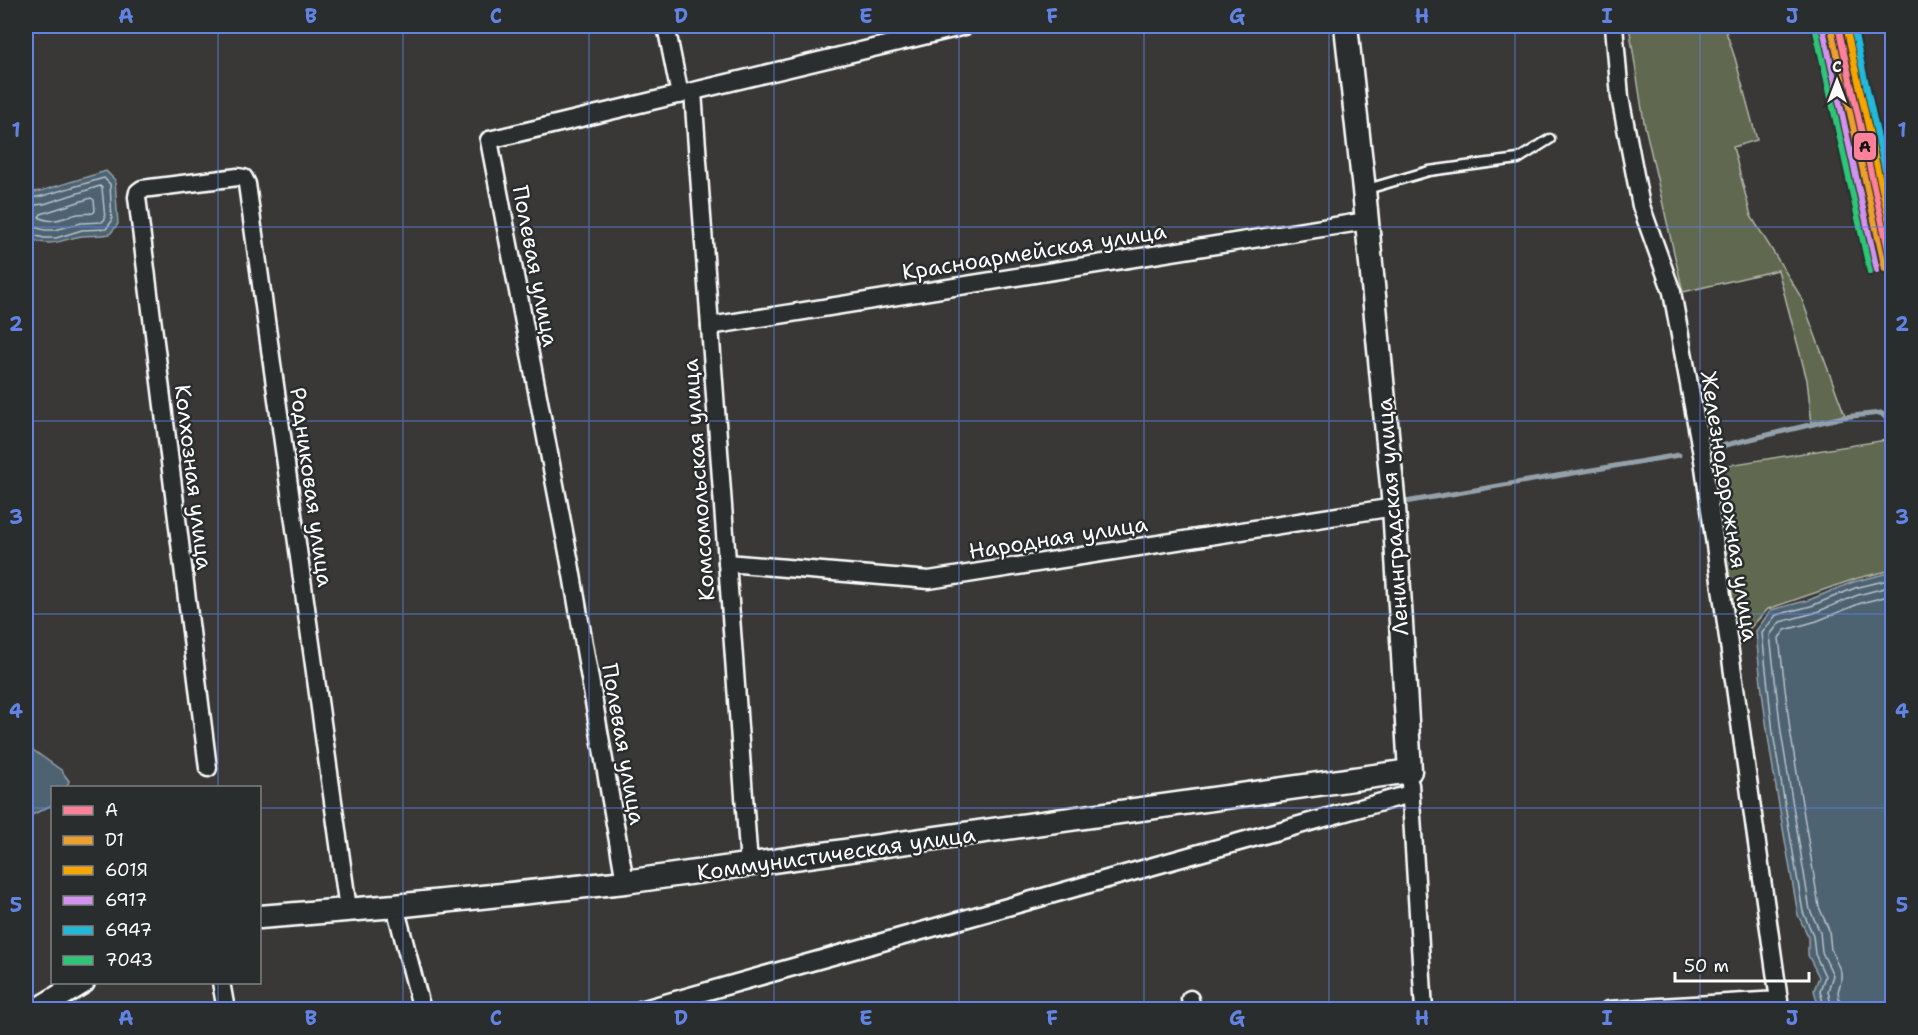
<svg xmlns="http://www.w3.org/2000/svg" width="1918" height="1035" font-family="'Shantell Sans',sans-serif">
<style>
.green{fill:#606950;stroke:#b0b4a8;stroke-width:1.5}
.water{fill:#4e6372;stroke:#95a1aa;stroke-width:1.5}
.lines{fill:none;stroke-linecap:round;stroke-linejoin:round}
.shore{stroke:#b8c1c7;stroke-width:1.5}
.stream{stroke:#95a1aa;stroke-width:5}
.lane-casing{stroke:#fff;stroke-width:13}
.street-casing{stroke:#fff;stroke-width:21}
.secondary-casing{stroke:#fff;stroke-width:27}
.lane{stroke:#2a2d2e;stroke-width:8}
.street{stroke:#2a2d2e;stroke-width:16}
.secondary{stroke:#2a2d2e;stroke-width:22}
.rail-1-casing{stroke:#2a2d2e;stroke-width:10}
.rail-2-casing{stroke:#2a2d2e;stroke-width:10}
.rail-3-casing{stroke:#2a2d2e;stroke-width:10}
.rail-4-casing{stroke:#2a2d2e;stroke-width:10}
.rail-5-casing{stroke:#2a2d2e;stroke-width:10}
.rail-6-casing{stroke:#2a2d2e;stroke-width:10}
.rail-1{stroke:#ff8099;stroke-width:6}
.rail-2{stroke:#ed9f2d;stroke-width:6}
.rail-3{stroke:#f7a600;stroke-width:6}
.rail-4{stroke:#d193ec;stroke-width:6}
.rail-5{stroke:#20b9da;stroke-width:6}
.rail-6{stroke:#2dc577;stroke-width:6}
.grid{fill:none;stroke:#6183e4;stroke-width:1.5;stroke-opacity:0.55}
.labels{text-anchor:middle;stroke-width:5;stroke-linejoin:round;paint-order:stroke}
.street-label{font-size:22px;fill:#fff;stroke:#2a2d2e}
.line-badge{stroke:#2a2d2e;stroke-width:2}
.pale-badge-label{font-size:16px;text-anchor:middle;font-weight:bold;fill:#111}
.neatline{fill:none;stroke:#6183e4;stroke-width:2}
.grid-label{font-size:20px;text-anchor:middle;font-weight:bold;fill:#6183e4}
</style>
<rect width="100%" height="100%" fill="#393837"/>
<filter id="ink" filterUnits="userSpaceOnUse"><feTurbulence type="fractalNoise" baseFrequency=".0167" numOctaves="2"/><feDisplacementMap in="SourceGraphic" scale="12" xChannelSelector="R" yChannelSelector="G"/><feConvolveMatrix kernelMatrix="1 2 1 2 8 2 1 2 1" color-interpolation-filters="sRGB"/></filter>
<g filter="url(#ink)">
<!-- green -->
<g class="green">
<polygon points="1629,26 1724,26 1735,58 1757,140 1733,147 1751,216 1801,297 1846,418 1812,424 1807,380 1778,270 1683,292 1644,122"/>
<polygon points="1886,440 1892,459 1892,570 1858,578 1768,609 1735,644 1710,468"/>
</g>
<!-- water -->
<g class="water">
<path d="M 106,171 L 115,180 L 118,224 L 110,234 C 101,236 91,235 82,236 C 54,241 56,248 26,238 L 26,193 L 41,191 Z"/>
<path d="M 1892,572 L 1892,1009 L 1819,1009 L 1814,990 L 1819,977 L 1808,955 L 1808,936 L 1798,915 C 1782,820 1763,726 1756,631 L 1771,610 L 1809,600 L 1853,582 Z"/>
<polygon points="26,745 61,770 69,781 67,787 52,788 52,805 30,816 26,816"/>
</g>
<g class="lines">
<!-- shore -->
<g class="shore">
<path d="M 91,198 L 94,200 L 95,211 L 93,213 C 88,214 83,213 78,214 C 64,217 52,225 39,217 L 41,214 Z"/>
<polyline points="26,199 42,196 104,178 110,184 112,221 106,229 82,230 56,238 44,238 26,233"/>
<polyline points="26,206 44,204 100,186 102,188 105,219 102,222 81,223 55,230 45,230 26,225"/>
<polyline points="1825,1010 1820,991 1825,976 1815,954 1813,935 1803,912 1773,733 1762,633 1776,615 1811,606 1855,588 1892,579"/>
<polyline points="1832,1010 1828,991 1833,975 1822,952 1820,932 1810,910 1781,732 1770,635 1780,622 1814,613 1858,595 1892,586"/>
<polyline points="1841,1010 1838,992 1841,981 1841,972 1831,950 1829,930 1819,907 1790,730 1779,638 1785,630 1817,621 1861,603 1892,595"/>
</g>
<!-- stream -->
<g class="stream">
<polyline points="1713,448 1843,417 1881,413 1887,419"/>
<polyline points="1399,503 1679,455"/>
</g>
<defs>
<polyline id="lane" points="1364,190 1429,171 1518,159 1550,139"/>
<g id="street">
<polyline points="666,26 680,95"/>
<polyline points="693,92 749,865"/>
<polyline points="710,326 1366,221"/>
<polyline points="727,563 929,580 1394,507"/>
<polyline points="208,768 137,197 138,192 142,189 238,177 244,178 247,184 348,909"/>
<polyline points="1410,784 1424,1010"/>
<polyline points="625,882 570,563 489,140 965,26"/>
<polyline points="395,906 422,1010"/>
<polyline points="221,982 226,1010"/>
<polyline points="1190,999 1192,1010"/>
<polyline points="640,1010 1410,794"/>
<polyline points="1608,1010 1779,1000 1703,460 1672,292 1641,206 1620,97 1614,26"/>
</g>
<g id="secondary">
<polyline points="260,917 395,906 625,882 1410,771 1394,507 1364,190 1346,26"/>
<polyline points="37,1010 83,982"/>
</g>
</defs>
<!-- lane casing -->
<use href="#lane" class="lane-casing"/>
<!-- street casing -->
<use href="#street" class="street-casing"/>
<!-- secondary casing -->
<use href="#secondary" class="secondary-casing"/>
<!-- lane -->
<use href="#lane" class="lane"/>
<!-- street -->
<use href="#street" class="street"/>
<!-- secondary -->
<use href="#secondary" class="secondary"/>
<defs>
<polyline id="rail-1" points="1838,26 1892,267"/>
<polyline id="rail-2" points="1831,28 1885,269"/>
<polyline id="rail-3" points="1846,26 1892,235"/>
<polyline id="rail-4" points="1823,29 1877,270"/>
<polyline id="rail-5" points="1853,26 1892,201"/>
<polyline id="rail-6" points="1816,31 1870,272"/>
</defs>
<!-- rail-1 casing -->
<use href="#rail-1" class="rail-1-casing"/>
<!-- rail-2 casing -->
<use href="#rail-2" class="rail-2-casing"/>
<!-- rail-3 casing -->
<use href="#rail-3" class="rail-3-casing"/>
<!-- rail-4 casing -->
<use href="#rail-4" class="rail-4-casing"/>
<!-- rail-5 casing -->
<use href="#rail-5" class="rail-5-casing"/>
<!-- rail-6 casing -->
<use href="#rail-6" class="rail-6-casing"/>
<!-- rail-1 -->
<use href="#rail-1" class="rail-1"/>
<!-- rail-2 -->
<use href="#rail-2" class="rail-2"/>
<!-- rail-3 -->
<use href="#rail-3" class="rail-3"/>
<!-- rail-4 -->
<use href="#rail-4" class="rail-4"/>
<!-- rail-5 -->
<use href="#rail-5" class="rail-5"/>
<!-- rail-6 -->
<use href="#rail-6" class="rail-6"/>
</g>
</g>
<!-- grid -->
<path class="grid" d="M 218,26 L 218,788M 403,26 L 403,1010M 589,26 L 589,1010M 774,26 L 774,1010M 959,26 L 959,1010M 1144,26 L 1144,1010M 1329,26 L 1329,1010M 1515,26 L 1515,1010M 1700,26 L 1700,1010M 26,227 L 1892,227M 26,421 L 1892,421M 26,614 L 1892,614M 26,808 L 52,808M 260,808 L 1892,808M 218,982 L 218,1010"/>
<g class="labels">
<!-- street labels -->
<g class="street-label">
<text transform="translate(1034 251) rotate(-9)" y="8">Красноармейская улица</text>
<text transform="translate(536 266) rotate(79)" y="8">Полевая улица</text>
<text transform="translate(194 477) rotate(83)" y="8">Колхозная улица</text>
<text transform="translate(698 480) rotate(-94)" y="8">Комсомольская улица</text>
<text transform="translate(312 487) rotate(82)" y="8">Родниковая улица</text>
<text transform="translate(1730 506) rotate(81)" y="8">Железнодорожная улица</text>
<text transform="translate(1392 517) rotate(-94)" y="8">Ленинградская улица</text>
<text transform="translate(1058 537) rotate(-9)" y="8">Народная улица</text>
<text transform="translate(624 744) rotate(80)" y="8">Полевая улица</text>
<text transform="translate(836 853) rotate(-8)" y="8">Коммунистическая улица</text>
</g>
</g>
<rect class="line-badge" x="1853" y="132" width="24" height="29" rx="6" fill="#ff8099"/>
<g class="pale-badge-label">
<text x="1865" y="152">A</text>
</g>
<!-- margin -->
<rect width="1918" height="1035" fill="none" stroke="#2a2d2e" stroke-width="66"/>
<!-- legend -->
<rect x="51" y="786" width="210" height="198" fill="#2a2d2e" stroke="#7f8182" stroke-width="1.5"/>
<rect x="63" y="806" width="30" height="9" fill="#ff8099" stroke="#7f8182" stroke-width="1.5"/>
<text x="105" y="816" font-size="18" fill="#ffffff">A</text>
<rect x="63" y="836" width="30" height="9" fill="#ed9f2d" stroke="#7f8182" stroke-width="1.5"/>
<text x="105" y="846" font-size="18" fill="#ffffff">D1</text>
<rect x="63" y="866" width="30" height="9" fill="#f7a600" stroke="#7f8182" stroke-width="1.5"/>
<text x="105" y="876" font-size="18" fill="#ffffff">601Я</text>
<rect x="63" y="896" width="30" height="9" fill="#d193ec" stroke="#7f8182" stroke-width="1.5"/>
<text x="105" y="906" font-size="18" fill="#ffffff">6917</text>
<rect x="63" y="926" width="30" height="9" fill="#20b9da" stroke="#7f8182" stroke-width="1.5"/>
<text x="105" y="936" font-size="18" fill="#ffffff">6947</text>
<rect x="63" y="956" width="30" height="9" fill="#2dc577" stroke="#7f8182" stroke-width="1.5"/>
<text x="105" y="966" font-size="18" fill="#ffffff">7043</text>
<!-- north arrow -->
<g transform="translate(1837 81)" stroke="#2a2d2e" stroke-width="4.5" paint-order="stroke">
<path d="M0-4.5L10 22L0 15L-10 22Z" fill="#ffffff"/>
<text y="-9" font-size="16" font-weight="bold" text-anchor="middle" fill="#ffffff">С</text>
</g>
<!-- scale -->
<path d="M1675 972v9h134v-9" fill="none" stroke="#ffffff" stroke-width="3"/>
<text x="1684" y="972" font-size="18" fill="#ffffff" stroke="#2a2d2e" stroke-width="4.5" paint-order="stroke">50 m</text>
<rect x="33" y="33" width="1852" height="969" class="neatline"/>
<g class="grid-label">
<text x="126" y="23">A</text>
<text x="311" y="23">B</text>
<text x="496" y="23">C</text>
<text x="681" y="23">D</text>
<text x="866" y="23">E</text>
<text x="1052" y="23">F</text>
<text x="1237" y="23">G</text>
<text x="1422" y="23">H</text>
<text x="1607" y="23">I</text>
<text x="1792" y="23">J</text>
<text x="16" y="137">1</text>
<text x="1902" y="137">1</text>
<text x="16" y="331">2</text>
<text x="1902" y="331">2</text>
<text x="16" y="524">3</text>
<text x="1902" y="524">3</text>
<text x="16" y="718">4</text>
<text x="1902" y="718">4</text>
<text x="16" y="912">5</text>
<text x="1902" y="912">5</text>
<text x="126" y="1025">A</text>
<text x="311" y="1025">B</text>
<text x="496" y="1025">C</text>
<text x="681" y="1025">D</text>
<text x="866" y="1025">E</text>
<text x="1052" y="1025">F</text>
<text x="1237" y="1025">G</text>
<text x="1422" y="1025">H</text>
<text x="1607" y="1025">I</text>
<text x="1792" y="1025">J</text>
</g>
</svg>
